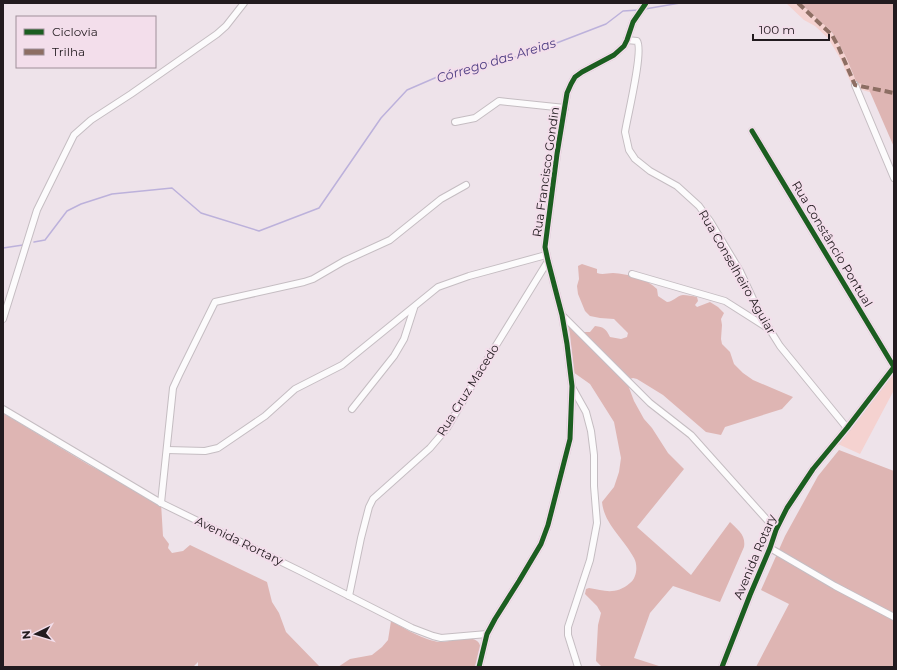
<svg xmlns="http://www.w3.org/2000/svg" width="897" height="670" font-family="Montserrat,sans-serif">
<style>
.green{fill:#f5d2d0}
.forest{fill:#deb5b3}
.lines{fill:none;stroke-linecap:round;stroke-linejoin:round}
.stream{stroke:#bcb1db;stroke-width:1.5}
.minor-casing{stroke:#c5bdc2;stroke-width:8}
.minor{stroke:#fcfbfc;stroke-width:6}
.quiet{stroke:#8d6e63;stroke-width:4;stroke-dasharray:8 4;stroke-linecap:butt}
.cycleway-casing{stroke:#f3deeb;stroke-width:8}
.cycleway{stroke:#1b5e20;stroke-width:5}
.labels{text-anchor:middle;stroke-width:4;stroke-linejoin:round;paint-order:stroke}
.street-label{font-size:12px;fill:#221b1f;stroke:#f3deeb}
.water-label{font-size:13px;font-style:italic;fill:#503f84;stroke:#f3deeb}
</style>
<rect width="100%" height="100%" fill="#eee3ea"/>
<!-- green -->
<g class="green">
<polygon points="786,3 800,3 830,30 846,57 854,77 894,91 883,96 859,89 852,85 840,58 828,38 815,26 804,20"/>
<polygon points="892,375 894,377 894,390 860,454 838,444"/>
</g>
<!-- forest -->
<g class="forest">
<polygon points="800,3 894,3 894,147 867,85 858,83 856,81 846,57 835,37 830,30"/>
<path d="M 582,264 L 597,269 L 597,273 C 603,275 607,273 613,273 C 628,274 646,278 657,289 L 658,296 L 667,302 C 673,302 676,296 683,295 C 687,295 693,296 697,297 L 698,301 L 695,305 L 697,307 L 710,302 L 718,307 L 724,313 L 721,319 L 722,325 L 721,339 L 722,344 L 730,352 L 734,364 L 743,373 L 753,380 L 793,397 L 782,409 L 725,427 L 721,435 L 706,432 L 663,395 L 637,379 L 633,378 L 630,379 L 630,380 L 583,332 L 590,332 L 595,326 C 604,327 606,329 610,337 L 621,339 L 627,337 L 628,333 L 614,319 L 600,318 L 590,316 L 585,311 L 578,294 L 577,286 L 579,279 L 578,266 Z"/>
<path d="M 568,324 L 628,385 L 634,401 L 644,419 L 652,428 L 668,453 L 684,469 L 637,527 L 691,575 L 730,522 C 738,530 746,535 744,547 L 720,602 L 673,586 L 650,613 L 634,658 L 662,667 L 602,667 L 596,661 L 598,625 L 601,613 L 597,606 L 585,594 L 586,589 L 589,588 C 605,591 616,595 630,583 C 637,578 638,565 634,558 C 624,539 604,524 602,502 L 614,487 L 619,472 L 621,458 L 614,422 L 590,384 L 573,372 L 570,334 Z"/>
<polygon points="3,413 89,465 161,503 163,536 169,544 168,548 172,553 183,551 190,545 267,582 272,602 279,613 286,632 320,667 198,667 198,662 193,667 3,667"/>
<polygon points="839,450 894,471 894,667 756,667 789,604 761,590 785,536 818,476"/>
<path d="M 391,621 C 404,628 425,641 440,642 C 450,642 469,634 477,641 C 484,646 478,659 476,667 L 338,667 L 350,659 L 372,655 L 382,647 L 388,640 Z"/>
</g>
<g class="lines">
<!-- stream -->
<g class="stream">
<polyline points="645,9 680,3"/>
<polyline points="34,242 45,240 67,211 81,204 112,194 172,188 201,213 259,231 319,208 381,118 407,90 444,74 528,54 606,24 623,11 639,10"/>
<polyline points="3,248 23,245"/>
</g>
<defs>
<g id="minor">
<path d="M 627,40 L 637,41 C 644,50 627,118 625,132 L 629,150 L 635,159 L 650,171 L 677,186 L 699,206 L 710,221 L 740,271 L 761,316 L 770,330 L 780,346 L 847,428"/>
<polyline points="855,85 894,178"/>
<polyline points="455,122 475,118 499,101 565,108"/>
<polyline points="632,274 725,301 769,329"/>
<polyline points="562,315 650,403 691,435 776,530"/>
<polyline points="3,319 37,210 74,135 91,120 131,94 217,34 226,26 244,3"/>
<polyline points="572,387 586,412 591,431 594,455 594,486 597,523 590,560 568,627 568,635 578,667"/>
<polyline points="3,409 161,503 300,571 412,628 433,636 441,638 487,634"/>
<polyline points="352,409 394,356 404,339 414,308"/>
<polyline points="167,450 205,451 218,448 265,416 295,389 342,365 438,287 469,276 546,255"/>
<polyline points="161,503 173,388 179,375 215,302 304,282 313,279 344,261 390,240 441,199 466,185"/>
<polyline points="770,548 835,586 894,617"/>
<polyline points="349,596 361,538 369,507 373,499 430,448 447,428 487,360 548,261"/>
<polyline points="479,667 487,634 495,619 519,581 541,544 548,525 570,439 572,386 567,344 562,315 548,261 545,247 557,154 567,93 571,84 575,77 582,72 614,55 624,46 627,40 633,22 646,3"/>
<polyline points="722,667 750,595 770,548 776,530 787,508 813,469 847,428 894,367 752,131"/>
</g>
</defs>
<!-- minor casing -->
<use href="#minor" class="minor-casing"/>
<!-- minor -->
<use href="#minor" class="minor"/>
<!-- quiet -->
<polyline class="quiet" points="798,3 832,35 838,46 855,85 894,93"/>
<defs>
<g id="cycleway">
<polyline points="479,667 487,634 495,619 519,581 541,544 548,525 570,439 572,386 567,344 562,315 548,261 545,247 557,154 567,93 571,84 575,77 582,72 614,55 624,46 627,40 633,22 646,3"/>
<polyline points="722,667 750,595 770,548 776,530 787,508 813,469 847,428 894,367 752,131"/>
</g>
</defs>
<!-- cycleway casing -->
<use href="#cycleway" class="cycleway-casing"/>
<!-- cycleway -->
<use href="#cycleway" class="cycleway"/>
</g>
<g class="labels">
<!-- street labels -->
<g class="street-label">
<text transform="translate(546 172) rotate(-82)" y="4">Rua Francisco Gondin</text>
<text transform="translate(832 244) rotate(59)" y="4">Rua Constâncio Pontual</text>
<text transform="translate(737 272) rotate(60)" y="4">Rua Conselheiro Aguiar</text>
<text transform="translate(468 390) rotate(-58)" y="4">Rua Cruz Macedo</text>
<text transform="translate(239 541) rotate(26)" y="4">Avenida Rortary</text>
<text transform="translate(755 557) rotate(-67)" y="4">Avenida Rotary</text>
</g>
<!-- water labels -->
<g class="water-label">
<text transform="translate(496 60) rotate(-17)" y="5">Córrego das Areias</text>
</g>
</g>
<!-- border -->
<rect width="897" height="670" fill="none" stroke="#221b1f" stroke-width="8"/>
<!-- legend -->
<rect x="16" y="16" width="140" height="52" fill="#f3deeb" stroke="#9f9099"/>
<rect x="24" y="29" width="20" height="6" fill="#1b5e20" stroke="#9f9099"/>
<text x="52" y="36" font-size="12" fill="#221b1f">Ciclovia</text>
<rect x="24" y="49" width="20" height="6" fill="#8d6e63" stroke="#9f9099"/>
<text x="52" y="56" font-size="12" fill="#221b1f">Trilha</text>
<!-- north arrow -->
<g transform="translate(36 634) rotate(265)" stroke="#f3deeb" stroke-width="3" paint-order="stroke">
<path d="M0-3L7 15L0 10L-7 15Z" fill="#221b1f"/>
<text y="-6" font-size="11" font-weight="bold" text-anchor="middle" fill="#221b1f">N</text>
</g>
<!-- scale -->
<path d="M753 34v6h76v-6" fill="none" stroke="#221b1f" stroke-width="2"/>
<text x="759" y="34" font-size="12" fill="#221b1f" stroke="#f3deeb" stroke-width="3" paint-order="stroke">100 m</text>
</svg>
